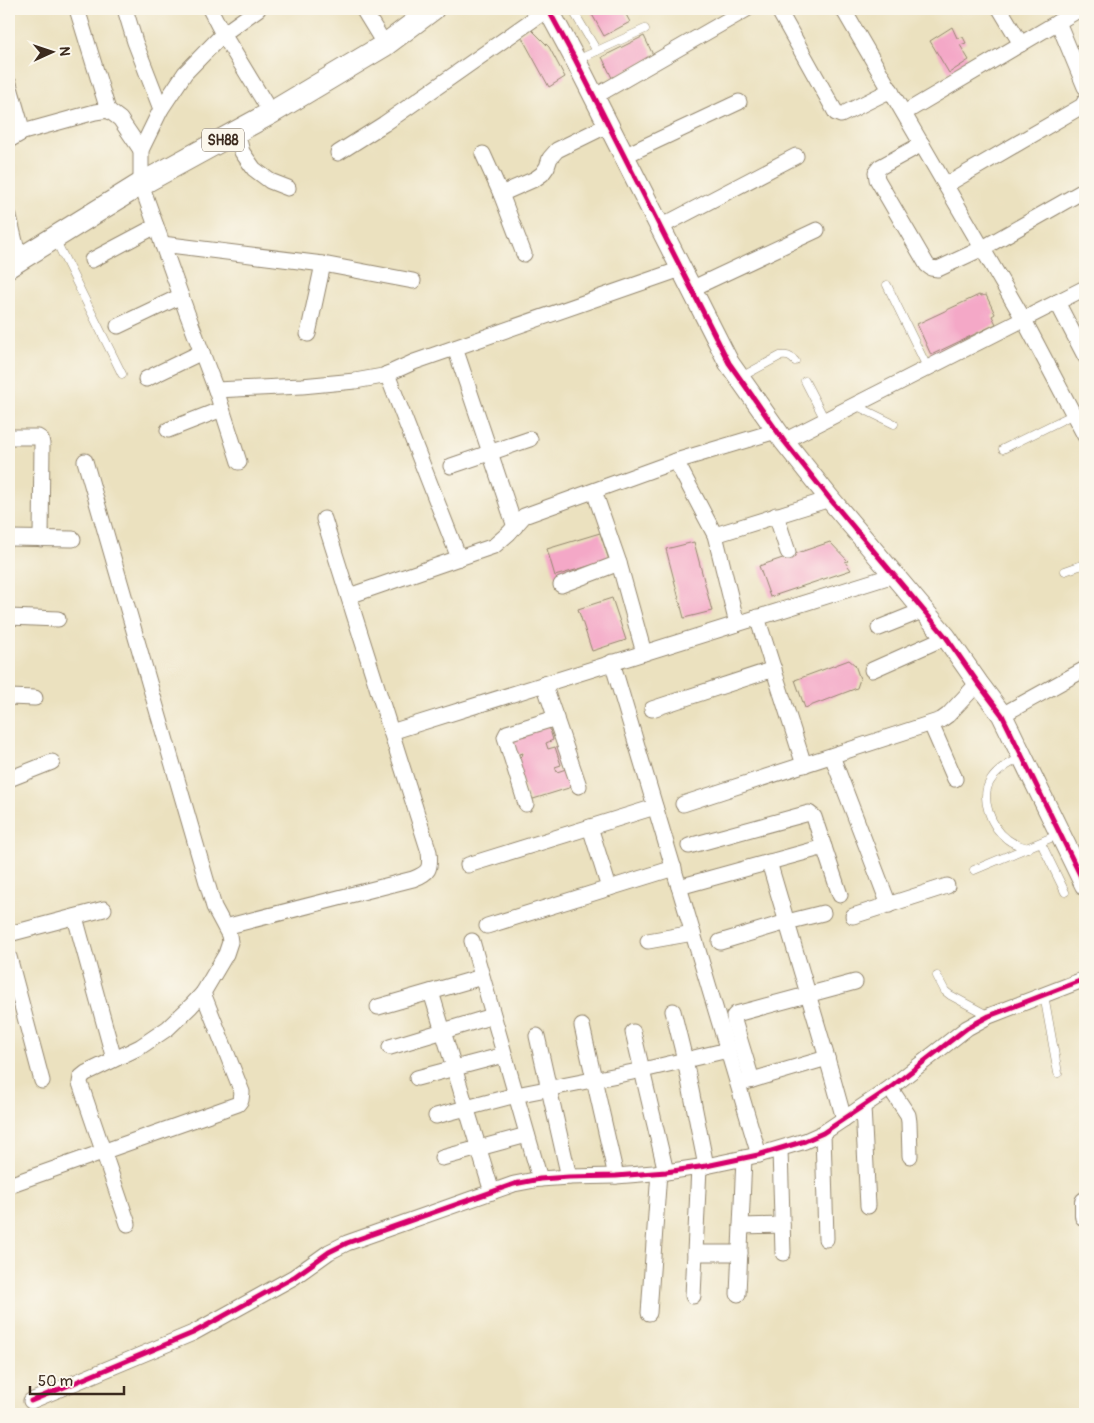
<svg xmlns="http://www.w3.org/2000/svg" width="1094" height="1423" font-family="Pangolin,sans-serif">
<style>
.building{fill:#f4a8c7}
.lines{fill:none;stroke-linecap:round;stroke-linejoin:round}
.lane-casing{stroke:#93866e;stroke-width:9}
.street-casing{stroke:#93866e;stroke-width:17}
.secondary-casing{stroke:#93866e;stroke-width:22}
.primary-casing{stroke:#93866e;stroke-width:24}
.lane{stroke:#fff;stroke-width:8}
.street{stroke:#fff;stroke-width:15}
.secondary{stroke:#fff;stroke-width:20}
.primary{stroke:#fff;stroke-width:22}
.cycleway-casing{stroke:#fbf7ec;stroke-width:8}
.cycleway{stroke:#d6006c;stroke-width:5}
.labels{text-anchor:middle;stroke-width:4;stroke-linejoin:round;paint-order:stroke}
.shield{fill:#fbf7ec;stroke:#75685c;stroke-width:1}
.shield-label{font-size:14px;font-weight:bold;fill:#3b2a1e}
</style>
<rect width="100%" height="100%" fill="#fbf7ec"/>
<filter id="ink" filterUnits="userSpaceOnUse"><feTurbulence type="fractalNoise" baseFrequency=".02" numOctaves="2"/><feDisplacementMap in="SourceGraphic" scale="10" xChannelSelector="R" yChannelSelector="G"/><feConvolveMatrix kernelMatrix="1 2 1 2 8 2 1 2 1" color-interpolation-filters="sRGB"/></filter>
<filter id="wash" filterUnits="userSpaceOnUse"><feTurbulence type="fractalNoise" baseFrequency=".0096" numOctaves="4" result="noise"/><feDisplacementMap in="SourceGraphic" scale="20" xChannelSelector="R" yChannelSelector="G"/><feGaussianBlur stdDeviation="1.12" result="paint"/><feColorMatrix in="noise" values="0 0 0 0 0 0 0 0 0 0 0 0 0 0 0 0 0 1.4 0 .05"/><feComposite in="paint" operator="in"/></filter>
<g filter="url(#wash)">
<rect width="100%" height="100%" fill="#ebe1bf"/>
<g id="blocks">
<!-- building -->
<g class="building">
<polygon points="589,9 623,9 630,22 604,36"/>
<polygon points="952,27 957,38 963,37 966,43 960,45 969,60 949,73 930,41"/>
<polygon points="530,28 549,47 565,77 549,87 520,34"/>
<polygon points="644,36 654,57 612,78 602,57"/>
<polygon points="979,295 981,296 986,295 995,314 992,316 996,324 931,355 917,324"/>
<polygon points="600,533 609,560 555,576 547,549"/>
<polygon points="694,542 712,611 684,618 666,549"/>
<polygon points="830,542 848,561 845,562 851,570 770,597 759,566"/>
<polygon points="612,598 626,640 592,651 578,609"/>
<polygon points="849,660 855,665 860,679 857,688 805,708 795,680"/>
<polygon points="549,726 553,740 546,743 548,749 555,747 561,765 555,767 557,772 566,769 572,787 530,800 513,759 522,756 523,753 517,755 512,738"/>
</g>
</g>
</g>
<g filter="url(#ink)">
<use href="#blocks" fill-opacity="0" stroke="#93866e" stroke-width="1"/>
<g class="lines">
<defs>
<g id="lane">
<polyline points="572,9 597,51"/>
<polyline points="577,60 645,29"/>
<polyline points="55,239 122,374"/>
<polyline points="887,285 927,367"/>
<path d="M 741,377 L 780,356 C 787,355 790,356 795,361"/>
<polyline points="805,381 825,420"/>
<polyline points="855,405 894,424"/>
<polyline points="1003,449 1074,414"/>
<polyline points="1065,571 1085,564"/>
<path d="M 1022,757 C 1011,763 998,769 991,780 C 979,797 991,827 1007,839 C 1013,844 1020,846 1028,848"/>
<polyline points="1041,843 1065,892"/>
<polyline points="974,870 1060,834"/>
<polyline points="937,976 945,991 950,995 989,1016"/>
<polyline points="1044,995 1058,1073"/>
</g>
<g id="street">
<polyline points="77,9 108,110"/>
<polyline points="125,9 135,42 161,109"/>
<polyline points="210,9 223,34 271,113"/>
<polyline points="363,9 385,45"/>
<polyline points="778,9 836,113 841,115 891,90"/>
<polyline points="843,9 1024,320 1085,436"/>
<polyline points="1000,9 1021,44"/>
<polyline points="1058,22 1085,87"/>
<polyline points="9,84 23,132"/>
<polyline points="594,97 747,9"/>
<polyline points="904,113 1080,9"/>
<polyline points="237,132 242,152 254,169 270,181 288,188"/>
<polyline points="9,140 23,132 95,112 108,110 120,119 141,150"/>
<polyline points="922,144 880,167 876,172 877,179 927,265 931,268 938,269 983,248 1085,190"/>
<polyline points="338,153 384,124 548,9"/>
<polyline points="483,154 501,194 524,254"/>
<polyline points="624,156 739,102"/>
<polyline points="946,185 1082,106 1085,101"/>
<polyline points="501,194 535,179 542,174 547,167 550,158 557,150 608,125"/>
<polyline points="9,216 19,259"/>
<polyline points="660,227 796,156"/>
<polyline points="162,244 323,264 413,281"/>
<polyline points="92,260 156,226"/>
<polyline points="691,289 817,230"/>
<polyline points="1057,302 1085,356"/>
<polyline points="118,326 181,296"/>
<polyline points="308,334 323,264"/>
<polyline points="455,348 515,527"/>
<polyline points="387,374 459,558"/>
<polyline points="146,379 202,352"/>
<polyline points="216,390 302,386 355,381 383,376 414,362 681,269"/>
<polyline points="168,430 222,409"/>
<polyline points="9,437 38,437 41,439 42,444 41,539"/>
<polyline points="784,441 1085,288"/>
<polyline points="85,461 214,907 229,935 230,942 226,954 203,993 191,1006 168,1028 140,1047 86,1073 81,1077 80,1083 128,1224"/>
<polyline points="676,461 715,535 737,624"/>
<polyline points="239,462 216,390 187,313 141,184 141,150 161,109 185,73 223,34 258,9"/>
<polyline points="451,466 530,439"/>
<polyline points="594,491 619,563 644,653"/>
<polyline points="776,515 788,552"/>
<polyline points="715,535 830,499"/>
<polyline points="9,538 73,539"/>
<polyline points="561,585 619,563"/>
<polyline points="349,596 494,546 509,533 524,516 676,461 776,431"/>
<polyline points="9,617 58,619"/>
<polyline points="757,617 804,765"/>
<polyline points="879,628 924,610"/>
<polyline points="612,662 759,1155"/>
<polyline points="872,670 946,637"/>
<polyline points="544,684 579,786"/>
<polyline points="9,697 35,698"/>
<polyline points="652,709 774,669"/>
<polyline points="1002,715 1085,669"/>
<polyline points="931,724 955,779"/>
<polyline points="391,732 894,575"/>
<polyline points="832,756 889,905"/>
<polyline points="9,779 52,762"/>
<polyline points="526,804 505,737 507,733 556,718"/>
<polyline points="683,804 941,720 948,715 978,683"/>
<polyline points="590,827 609,888"/>
<polyline points="689,846 809,813 814,817 840,895"/>
<polyline points="769,862 827,1058 844,1119"/>
<polyline points="468,865 655,807"/>
<polyline points="679,887 824,847"/>
<polyline points="853,916 947,886"/>
<polyline points="75,917 114,1059"/>
<polyline points="487,926 674,868"/>
<path d="M 225,927 L 413,879 C 429,873 431,869 429,852 L 324,519"/>
<polyline points="9,934 104,909"/>
<polyline points="472,941 540,1179"/>
<polyline points="648,941 693,933"/>
<polyline points="720,942 787,922 823,913"/>
<polyline points="9,957 42,1081"/>
<polyline points="431,992 492,1192"/>
<polyline points="378,1007 482,977"/>
<polyline points="673,1011 685,1060 706,1166"/>
<polyline points="582,1026 616,1176"/>
<polyline points="633,1032 666,1172"/>
<polyline points="537,1036 569,1177"/>
<polyline points="390,1047 493,1016"/>
<polyline points="417,1078 504,1055"/>
<polyline points="752,1080 735,1024 734,1016 736,1014 855,982"/>
<polyline points="742,1083 827,1058"/>
<polyline points="890,1088 908,1115 909,1122 910,1156"/>
<polyline points="863,1107 868,1206"/>
<polyline points="436,1116 516,1095 643,1070 728,1050"/>
<polyline points="823,1133 826,1239"/>
<polyline points="780,1149 783,1253"/>
<polyline points="442,1158 527,1135"/>
<polyline points="9,1185 238,1104 241,1100 242,1092 203,993"/>
<polyline points="741,1226 782,1225"/>
<polyline points="695,1253 740,1253"/>
<polyline points="738,1294 744,1158"/>
<polyline points="693,1296 699,1167"/>
<polyline points="649,1313 659,1172"/>
<polyline points="31,1401 193,1333 294,1277 329,1252 347,1243 514,1184 540,1179 569,1177 616,1176 666,1172 706,1166 758,1155 805,1141 823,1133 890,1088 967,1028 989,1016 1085,979"/>
</g>
<g id="secondary">
<polyline points="548,9 576,61 729,363 784,441 830,499 946,637 978,683 1002,715 1085,885"/>
<polyline points="1085,1202 1085,1216"/>
</g>
<polyline id="primary" points="9,266 141,184 271,113 385,45 433,9"/>
</defs>
<!-- lane casing -->
<use href="#lane" class="lane-casing"/>
<!-- street casing -->
<use href="#street" class="street-casing"/>
<!-- secondary casing -->
<use href="#secondary" class="secondary-casing"/>
<!-- primary casing -->
<use href="#primary" class="primary-casing"/>
<!-- lane -->
<use href="#lane" class="lane"/>
<!-- street -->
<use href="#street" class="street"/>
<!-- secondary -->
<use href="#secondary" class="secondary"/>
<!-- primary -->
<use href="#primary" class="primary"/>
<defs>
<g id="cycleway">
<polyline points="548,9 576,61 729,363 784,441 830,499 946,637 978,683 1002,715 1085,885"/>
<polyline points="31,1401 193,1333 294,1277 329,1252 347,1243 514,1184 540,1179 569,1177 616,1176 666,1172 706,1166 758,1155 805,1141 823,1133 890,1088 967,1028 989,1016 1085,979"/>
</g>
</defs>
<!-- cycleway casing -->
<use href="#cycleway" class="cycleway-casing"/>
<!-- cycleway -->
<use href="#cycleway" class="cycleway"/>
</g>
</g>
<g class="labels">
<!-- shield labels -->
<rect class="shield" x="202" y="128.5" width="42" height="23" rx="4"/>
<g class="shield-label">
<text x="223" y="145">SH88</text>
</g>
</g>
<!-- margin -->
<rect width="1094" height="1423" fill="none" stroke="#fbf7ec" stroke-width="30"/>
<!-- north arrow -->
<g transform="translate(52 52) rotate(87)" stroke="#fbf7ec" stroke-width="4" paint-order="stroke">
<path d="M0-4L9 19L0 12L-9 19Z" fill="#3b2a1e"/>
<text y="-8" font-size="14" font-weight="bold" text-anchor="middle" fill="#3b2a1e">N</text>
</g>
<!-- scale -->
<path d="M30 1386v8h94v-8" fill="none" stroke="#3b2a1e" stroke-width="2.5"/>
<text x="38" y="1386" font-size="15" fill="#3b2a1e" stroke="#fbf7ec" stroke-width="4" paint-order="stroke">50 m</text>
</svg>
